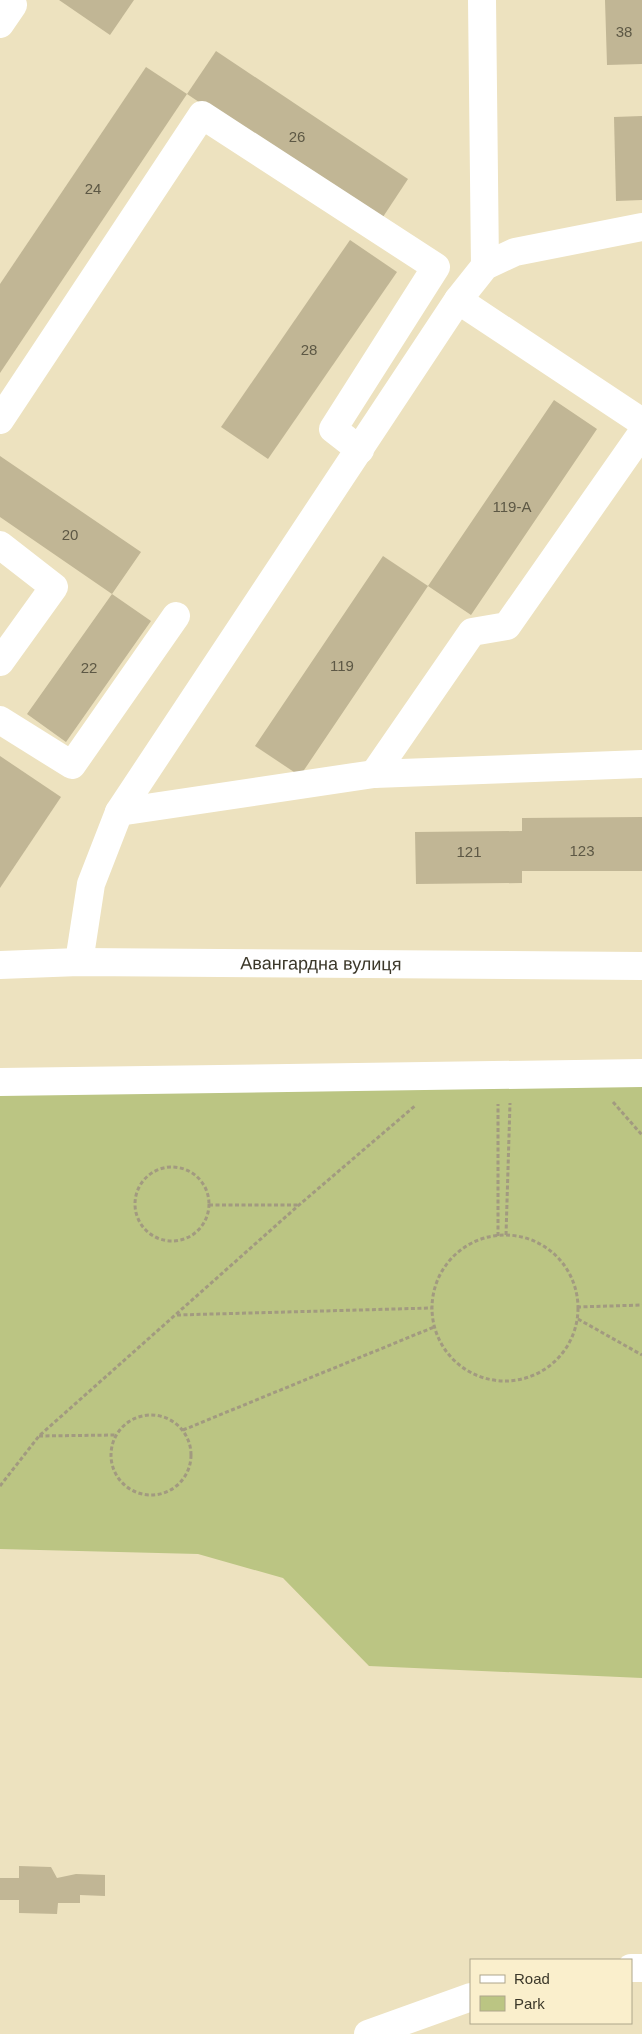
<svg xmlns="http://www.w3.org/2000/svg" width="642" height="2034" font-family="Arial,sans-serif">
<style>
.green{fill:#bbc583}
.building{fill:#c1b695}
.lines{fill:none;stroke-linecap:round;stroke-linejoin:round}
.path{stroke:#a29a80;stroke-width:3;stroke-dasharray:4 2.5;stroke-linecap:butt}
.minor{stroke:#fff;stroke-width:28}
.labels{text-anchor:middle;stroke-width:4;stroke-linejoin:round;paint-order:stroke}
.number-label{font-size:15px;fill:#5d5845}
.street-label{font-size:18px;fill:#3c382a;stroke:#faefcc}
</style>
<rect width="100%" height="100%" fill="#ede2bf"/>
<!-- green -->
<polygon class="green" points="642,1082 642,1678 369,1666 283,1578 198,1554 0,1549 0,1084"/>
<!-- building -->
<g class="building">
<polygon points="59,0 134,0 110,35"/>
<polygon points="605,0 642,0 642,64 607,65"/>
<polygon points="216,51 408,179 379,223 187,94"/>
<polygon points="146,67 187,94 0,373 0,284"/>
<polygon points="642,116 642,200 616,201 614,117"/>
<polygon points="350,240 397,272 268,459 221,427"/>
<polygon points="554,400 597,429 471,615 428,586 300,776 255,746 383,556 428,586"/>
<polygon points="0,456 141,552 112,594 151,621 66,742 27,714 112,594 0,517"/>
<polygon points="0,756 61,797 0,888"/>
<polygon points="642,817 642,871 522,871 522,883 416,884 415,832 522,831 522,818"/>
<polygon points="19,1866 51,1867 57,1878 76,1874 105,1875 105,1896 80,1895 80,1903 58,1903 57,1914 19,1913 19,1900 0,1900 0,1878 19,1878"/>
</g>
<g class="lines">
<!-- path -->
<g class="path">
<polyline points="613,1102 642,1135"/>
<circle cx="172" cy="1204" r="37"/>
<polyline points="209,1205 299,1205"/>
<polyline points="506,1235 510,1103"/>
<circle cx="505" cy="1308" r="73"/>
<polyline points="498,1236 498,1104"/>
<polyline points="577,1307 642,1305"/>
<polyline points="177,1315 431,1308"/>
<polyline points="578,1319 642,1355"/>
<circle cx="151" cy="1455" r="40"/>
<polyline points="183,1430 434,1327"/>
<polyline points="39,1436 116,1435"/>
<polyline points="0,1486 39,1436 299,1205 416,1105"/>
</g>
<!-- minor -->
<g class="minor">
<polyline points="482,0 485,266"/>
<polyline points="0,24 13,5 6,0"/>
<polyline points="458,300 642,422"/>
<polyline points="0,420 202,115 436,267 333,429 360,450"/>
<polyline points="0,545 54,587 0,662"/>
<polyline points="0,720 72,765 176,616"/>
<polyline points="374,774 472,632 507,626 642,433"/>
<polyline points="119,812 374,774 642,764"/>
<polyline points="79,962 91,884 119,812 458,300 485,266 515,252 642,227"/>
<path id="s1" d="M 0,965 L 79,962 L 642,966"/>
<polyline points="0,1082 642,1073"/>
<polyline points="631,1968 642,1968"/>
<polyline points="368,2034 471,1997"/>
</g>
</g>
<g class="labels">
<!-- number labels -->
<g class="number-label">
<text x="624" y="37">38</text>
<text x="297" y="142">26</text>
<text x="93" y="194">24</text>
<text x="309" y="355">28</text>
<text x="512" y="512">119-А</text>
<text x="70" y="540">20</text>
<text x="342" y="671">119</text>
<text x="89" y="673">22</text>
<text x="582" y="856">123</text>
<text x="469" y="857">121</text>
</g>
<!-- street labels -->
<g class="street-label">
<text dy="6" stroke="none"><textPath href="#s1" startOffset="321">Авангардна вулиця</textPath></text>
</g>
</g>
<!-- legend -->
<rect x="470" y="1959" width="162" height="65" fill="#faefcc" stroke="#aea68b"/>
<rect x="480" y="1975" width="25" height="8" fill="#ffffff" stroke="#aea68b"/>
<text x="514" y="1984" font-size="15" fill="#3c382a">Road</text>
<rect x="480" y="1996" width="25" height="15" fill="#bbc583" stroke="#aea68b"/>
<text x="514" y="2009" font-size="15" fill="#3c382a">Park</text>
</svg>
